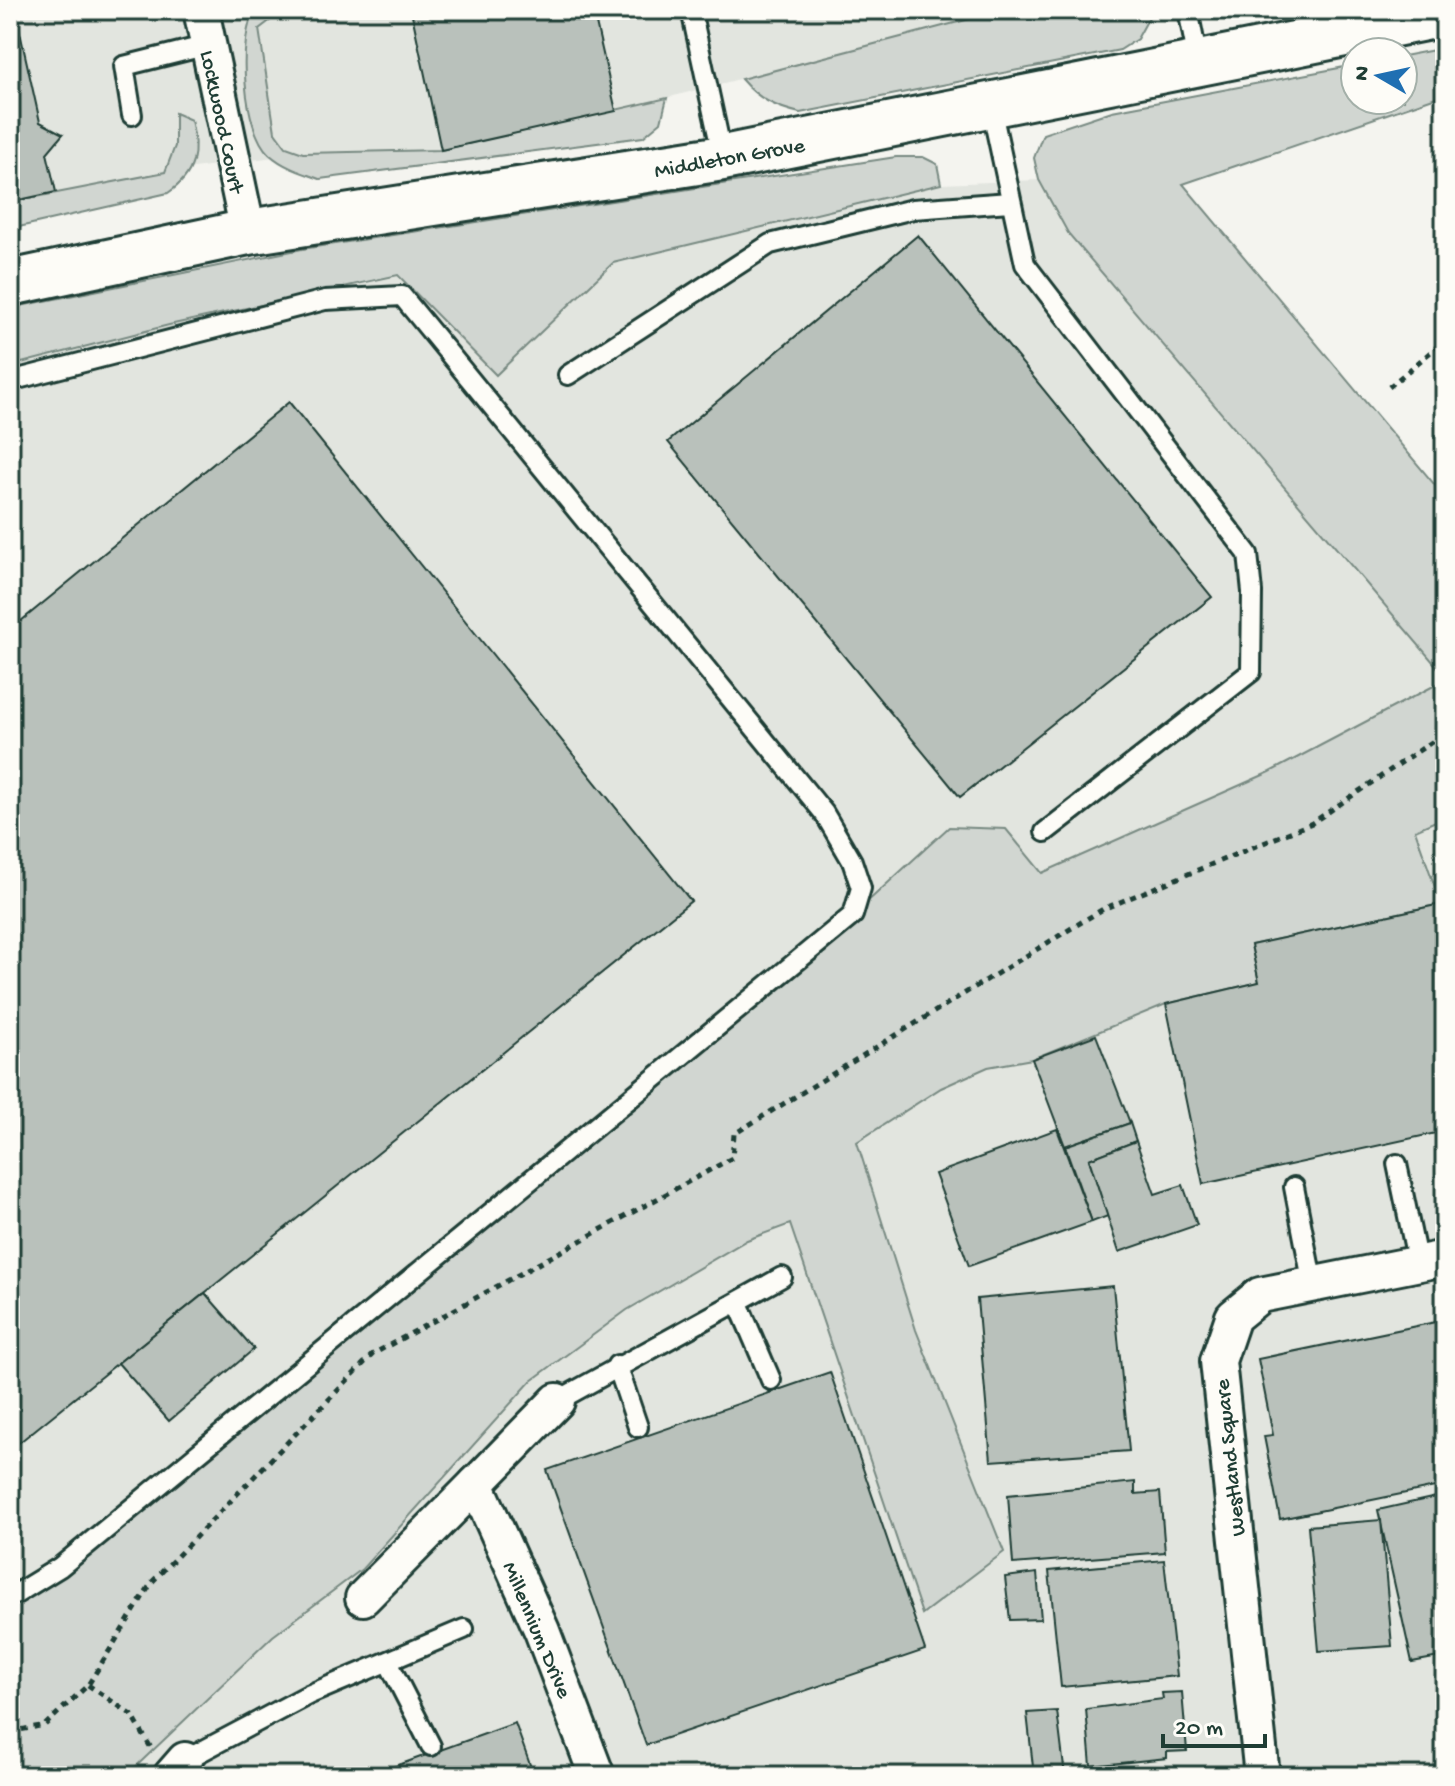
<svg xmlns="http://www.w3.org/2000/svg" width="1455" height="1786" font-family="'Gochi Hand',sans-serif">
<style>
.built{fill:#e2e5df}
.green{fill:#d1d6d1;stroke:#788a82;stroke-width:2}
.building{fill:#b9c1bb;stroke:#1f3d34;stroke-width:2}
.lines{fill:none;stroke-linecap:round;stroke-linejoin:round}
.service-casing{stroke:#1f3d34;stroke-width:24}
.minor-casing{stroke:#1f3d34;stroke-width:40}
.tertiary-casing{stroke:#1f3d34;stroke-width:50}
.path{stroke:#1f3d34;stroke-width:5;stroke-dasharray:6 6;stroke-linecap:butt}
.service{stroke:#fdfcf7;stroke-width:18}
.minor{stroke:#fdfcf7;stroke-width:34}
.tertiary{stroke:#fdfcf7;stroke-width:44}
.labels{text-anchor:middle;stroke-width:7;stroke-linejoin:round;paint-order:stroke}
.street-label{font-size:22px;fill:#1f3d34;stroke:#fdfcf7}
</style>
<rect width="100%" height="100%" fill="#f4f4ef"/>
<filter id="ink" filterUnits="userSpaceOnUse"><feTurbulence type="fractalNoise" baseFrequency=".0125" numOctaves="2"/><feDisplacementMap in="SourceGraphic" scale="16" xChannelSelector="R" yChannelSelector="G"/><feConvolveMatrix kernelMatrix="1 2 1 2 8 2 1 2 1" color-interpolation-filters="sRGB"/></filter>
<g filter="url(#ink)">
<!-- built -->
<g class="built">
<polygon points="10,10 1004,10 616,111 441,150 303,153 165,172 10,202"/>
<polygon points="1039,180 1068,233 1445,676 1445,680 1270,772 1041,874 1006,829 853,915 60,1566 10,1595 10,366 169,325 399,275 496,374 613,263 941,184"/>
<polygon points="1445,817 1445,1776 126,1776 273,1636 362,1569 531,1381 627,1310 747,1240 791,1224 923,1613 1004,1551 916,1330 857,1142 941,1088 988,1067 1032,1059 1166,1004 1258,982 1251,945 1440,904 1414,830"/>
</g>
<!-- green -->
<g class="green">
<path d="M 255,10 L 284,10 L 259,29 L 275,132 L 286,147 L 303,153 L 441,150 L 667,98 L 661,122 L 643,137 L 320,179 C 302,173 283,167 269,154 C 243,130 237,38 255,10 Z"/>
<path d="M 1004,10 L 1153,10 L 1137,39 L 1120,50 L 800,113 C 775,107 758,99 741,79 Z"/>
<polygon points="1445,48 1445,94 1183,184 1445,497 1445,676 1068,233 1039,180 1034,158 1043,134 1112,111 1355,65 1355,100 1403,100 1403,56"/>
<path d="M 175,113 L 191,120 C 199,152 196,174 168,193 L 10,229 L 10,202 L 165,172 L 175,146 Z"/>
<polygon points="896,157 923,157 937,164 941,184 613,263 496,375 398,275 169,325 10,366 10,308 302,249"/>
<polygon points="1445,680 1445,817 1415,830 1441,904 1251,945 1259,982 1166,1004 1032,1059 988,1067 941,1088 857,1142 916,1330 1004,1552 922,1614 790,1224 747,1240 627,1310 531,1381 362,1569 273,1636 126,1776 10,1776 10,1595 16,1594 853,915 949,827 1006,829 1042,873 1270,772"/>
</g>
<!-- building -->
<g class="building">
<polygon points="10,10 15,10 40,122 63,134 47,153 56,192 10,202"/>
<polygon points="411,10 593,10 616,111 441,150"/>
<polygon points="918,235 1212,597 960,797 668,442"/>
<polygon points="289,402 691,901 10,1450 10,630"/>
<polygon points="1441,904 1445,925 1445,1131 1203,1184 1166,1004 1259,982 1251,945"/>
<polygon points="1096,1035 1130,1123 1065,1146 1032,1059"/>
<polygon points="1130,1123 1136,1141 1089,1159 1108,1216 1092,1222 1065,1146"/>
<polygon points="1057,1129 1092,1222 969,1266 935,1174"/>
<polygon points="1136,1141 1155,1194 1183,1185 1197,1225 1119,1252 1089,1159"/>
<polygon points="1113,1286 1129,1451 991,1461 977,1299"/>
<polygon points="205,1293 254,1349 169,1421 118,1363"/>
<polygon points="1445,1320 1445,1485 1280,1519 1264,1436 1273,1435 1258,1359"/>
<polygon points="830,1372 925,1650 646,1745 547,1470"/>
<polygon points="1135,1482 1135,1494 1160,1492 1165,1552 1013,1564 1008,1495"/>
<polygon points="1445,1495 1445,1656 1412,1662 1378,1510"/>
<polygon points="1381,1520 1392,1646 1319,1651 1308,1526"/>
<polygon points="1164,1560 1177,1676 1061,1687 1049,1571"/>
<polygon points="1037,1573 1041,1619 1010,1620 1005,1577"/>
<polygon points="1182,1692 1187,1751 1167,1752 1167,1758 1091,1766 1086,1709 1163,1699 1162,1693"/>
<polygon points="1057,1711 1065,1776 1034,1776 1027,1713"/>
<polygon points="515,1723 534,1776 368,1776"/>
</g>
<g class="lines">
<defs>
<g id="service">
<polyline points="691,10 723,158"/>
<polyline points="1188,10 1198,61"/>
<polyline points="991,107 1025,264 1248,554 1252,592 1251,672 1045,832"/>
<polyline points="132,115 124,66 208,45"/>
<polyline points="568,375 770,244 913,209 1010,202"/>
<polyline points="10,381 325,300 402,296 824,813 852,861 861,888 853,915 60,1567 16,1594 10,1595"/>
<polyline points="1397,1164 1418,1264"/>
<polyline points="1294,1187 1313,1285"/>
<polyline points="738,1303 771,1380"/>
<polyline points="617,1365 638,1427"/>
<polyline points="557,1401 782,1277"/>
<polyline points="388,1662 431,1746"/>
<polyline points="185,1760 308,1695 464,1629"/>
</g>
<g id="minor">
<polyline points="201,10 248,232"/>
<polyline points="476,1484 557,1401"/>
<polyline points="363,1598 476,1484 542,1631 597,1776"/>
<polyline points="171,1776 185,1760"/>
<polyline points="1262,1776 1218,1361 1233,1317 1260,1295 1445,1258"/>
</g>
<polyline id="tertiary" points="10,283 248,232 723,158 1445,14"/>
</defs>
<!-- service casing -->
<use href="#service" class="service-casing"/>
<!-- minor casing -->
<use href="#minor" class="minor-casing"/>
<!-- tertiary casing -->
<use href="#tertiary" class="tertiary-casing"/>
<!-- path -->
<g class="path">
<polyline points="1389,387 1445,340"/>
<polyline points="88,1685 132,1715 151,1748"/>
<polyline points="10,1732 45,1725 88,1685 152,1582 373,1354 732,1158 734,1134 1103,909 1312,823 1445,733"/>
</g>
<!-- service -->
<use href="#service" class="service"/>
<!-- minor -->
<use href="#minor" class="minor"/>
<!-- tertiary -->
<use href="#tertiary" class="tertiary"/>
</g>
</g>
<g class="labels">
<!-- street labels -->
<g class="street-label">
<text transform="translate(224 121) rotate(78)" y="8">Lockwood Court</text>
<text transform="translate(729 156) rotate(-10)" y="8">Middleton Grove</text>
<text transform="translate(1228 1458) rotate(-96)" y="8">Westland Square</text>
<text transform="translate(539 1629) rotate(67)" y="8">Millennium Drive</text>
</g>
</g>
<!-- margin -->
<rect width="1455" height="1786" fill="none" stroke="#fdfcf7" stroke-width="40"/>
<rect x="20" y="20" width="1415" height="1746" fill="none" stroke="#1f3d34" stroke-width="3" filter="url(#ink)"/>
<!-- north arrow -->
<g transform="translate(1379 76) rotate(279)"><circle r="38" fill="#fdfcf7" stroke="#a4b0a9" stroke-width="2"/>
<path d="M0-6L14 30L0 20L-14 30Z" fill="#1f6fb2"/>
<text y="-12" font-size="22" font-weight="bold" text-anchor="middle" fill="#1f3d34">N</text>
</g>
<!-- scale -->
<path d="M1163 1734v12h102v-12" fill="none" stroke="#1f3d34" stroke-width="4"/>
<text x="1175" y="1734" font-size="24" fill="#1f3d34" stroke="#fdfcf7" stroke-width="6" paint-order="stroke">20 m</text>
</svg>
